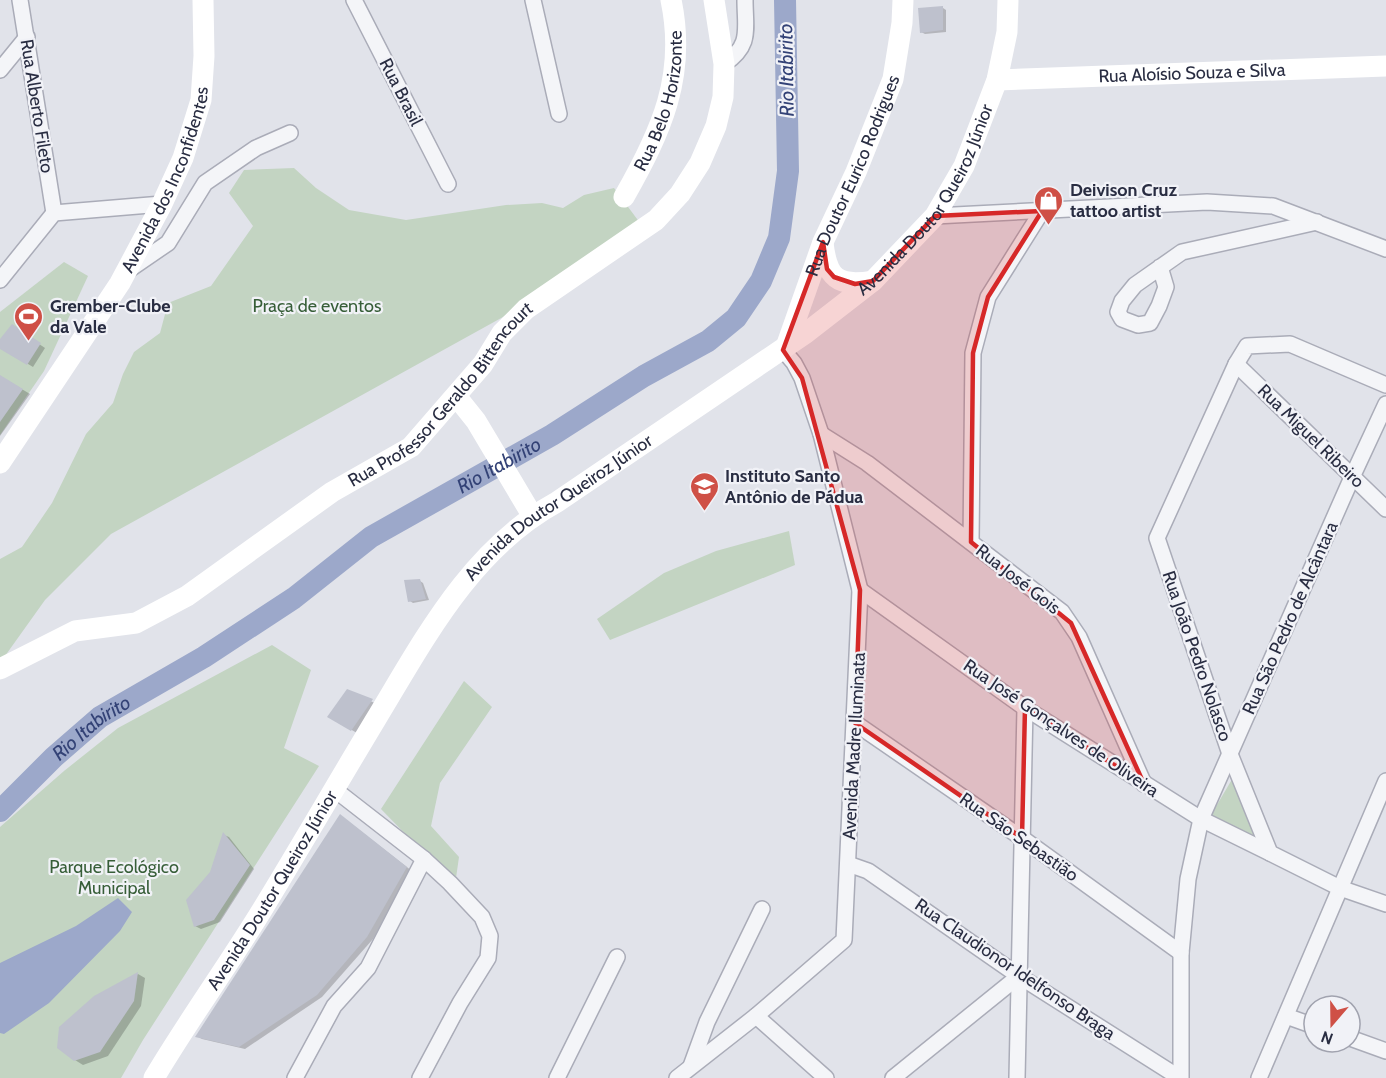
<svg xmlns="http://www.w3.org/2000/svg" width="1386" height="1078" font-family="Cabin,sans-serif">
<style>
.green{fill:#c3d4c2}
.water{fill:#9ca8ca}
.shadow{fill:#0003}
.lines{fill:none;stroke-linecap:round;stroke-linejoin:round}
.river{stroke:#9ca8ca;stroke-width:22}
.building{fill:#bec1cd}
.street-casing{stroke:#aaacb8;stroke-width:18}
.street{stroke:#f4f5f8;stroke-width:15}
.secondary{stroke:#fff;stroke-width:21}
.marked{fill:#d62828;fill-opacity:0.2;stroke:#d62828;stroke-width:4.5;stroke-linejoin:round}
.labels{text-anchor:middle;stroke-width:4.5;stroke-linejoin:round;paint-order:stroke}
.street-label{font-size:18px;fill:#292d42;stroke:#f1f2f7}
.poi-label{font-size:18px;font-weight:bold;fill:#292d42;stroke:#f1f2f7;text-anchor:start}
.park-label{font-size:18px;fill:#375e38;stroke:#f1f2f7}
.water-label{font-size:20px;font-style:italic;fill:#334276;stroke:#f1f2f7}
</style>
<rect width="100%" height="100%" fill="#e1e3ea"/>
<!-- green -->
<g class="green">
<polygon points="294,168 316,188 349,210 406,220 506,205 542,203 563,208 584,195 614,188 640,223 503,317 111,534 45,600 0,663 0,559 22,547 52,503 86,434 113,403 123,374 134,352 160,333 168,303 211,286 253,226 229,193 244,170"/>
<polygon points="64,262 88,276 44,371 0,435 0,312"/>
<polygon points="789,531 795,565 610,640 597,619 664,573 716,551"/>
<polygon points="272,645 311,670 284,748 319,766 143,1040 121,1078 0,1078 0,827 64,771 118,728"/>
<polygon points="464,681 492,707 440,783 431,826 459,857 455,885 381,809"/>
<polygon points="1234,776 1263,847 1208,820"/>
</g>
<!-- water -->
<polygon class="water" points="118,898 132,912 120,931 49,1003 4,1034 0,1033 0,963 76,926"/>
<!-- shadow -->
<g class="shadow">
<polygon points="943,8 946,10 946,32 925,34 921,32"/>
<polygon points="17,329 45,348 33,367 0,347 0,341"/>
<polygon points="0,376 30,394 0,436"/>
<polygon points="420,581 423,583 429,600 413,603 410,601"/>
<polygon points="348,691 377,704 357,733 329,717"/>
<polygon points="345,819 412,871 373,939 322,997 245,1049 202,1039 197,1036"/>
<polygon points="224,835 229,837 254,869 220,922 201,929 195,926"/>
<polygon points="138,974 145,978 141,1006 108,1056 83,1065 75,1060 95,998"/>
</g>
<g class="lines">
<!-- river -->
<path class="river" id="s1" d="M 0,811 L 54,757 L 100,717 L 204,657 L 294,598 L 371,537 L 552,435 L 644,376 L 708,341 L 736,318 L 761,281 L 779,238 L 788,171 L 785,0"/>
</g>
<!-- building -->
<g class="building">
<polygon points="943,6 943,30 920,33 918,8"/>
<polygon points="12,324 41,343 27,365 0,349 0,339"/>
<polygon points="0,375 23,389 0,422"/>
<polygon points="420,579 426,599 408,602 404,580"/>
<polygon points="347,689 373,699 351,731 327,717"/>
<polygon points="340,814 407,867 367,937 317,995 239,1047 195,1037"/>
<polygon points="223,832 250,865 214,920 194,927 186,900 210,872"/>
<polygon points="138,972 134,1001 100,1052 74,1061 57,1048 59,1027 94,996"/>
</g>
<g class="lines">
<defs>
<g id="street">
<polyline points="20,0 54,213"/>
<polyline points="354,0 448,184"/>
<polyline points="533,0 559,114"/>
<path d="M 724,64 C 752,45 745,30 745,0"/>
<polyline points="0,70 27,37"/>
<polyline points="935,216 1207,202 1273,206 1386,249"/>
<polyline points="1160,267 1166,287 1159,306 1150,323 1138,325 1122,319 1118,312 1122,301 1135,285 1182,252 1317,222"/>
<polyline points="130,269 168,243 205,183 256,148 290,133"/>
<polyline points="0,280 54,213 162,204"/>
<polyline points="1236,364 1386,509"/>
<polyline points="1386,385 1290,344 1247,346 1236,364 1157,538 1230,754 1270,853 1340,888 1386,904"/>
<polyline points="821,434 867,463 1062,612 1079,637 1144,784"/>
<polyline points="971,542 973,353 988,297 1042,211"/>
<polyline points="860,590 1025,708 1201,819 1270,853"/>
<polyline points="855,723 1022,838 1181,953"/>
<polyline points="334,789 424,859 450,883 482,917 490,936 488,958 460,1003 420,1078"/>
<polyline points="848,864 868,871 1019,976 1180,1078"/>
<polyline points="756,1016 826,1078"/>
<polyline points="1286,1016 1314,1026"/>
<polyline points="1350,1038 1386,1051"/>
<polyline points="691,1066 707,1022 762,909"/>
<polyline points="295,1078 334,1006 368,968 424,859"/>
<polyline points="557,1078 617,957"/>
<polyline points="677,1078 756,1016 844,940 860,590 821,434 802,378 794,363 783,350"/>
<polyline points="893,1078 1019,976"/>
<polyline points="1017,1078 1025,708"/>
<polyline points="1181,1078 1181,953 1188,879 1201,819 1353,475 1386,404"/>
<polyline points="1259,1078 1386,781"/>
</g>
</defs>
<!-- street casing -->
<use href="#street" class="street-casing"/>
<!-- street -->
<use href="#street" class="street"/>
<!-- secondary -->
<g class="secondary">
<path id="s2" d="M 997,80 L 1386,66"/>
<path id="s3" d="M 624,197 C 661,132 687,76 671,0"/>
<path d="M 823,243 C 827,278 837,287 873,281"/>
<path id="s4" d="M 786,347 L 823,242 L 856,172 L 893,79 L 902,23 L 903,0"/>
<polyline points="456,396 476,421 532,515"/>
<path id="s5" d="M 0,463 L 120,283 L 162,204 L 183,158 L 201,100 L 204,56 L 203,0"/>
<path id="s6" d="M 0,669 L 75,631 L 136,623 L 187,596 L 332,492 L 411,447 L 483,364 L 502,333 L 526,309 L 656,220 L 680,194 L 700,163 L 716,126 L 723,97 L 724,64 L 714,0"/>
<path id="s7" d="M 154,1078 C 188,1021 227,967 262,910 C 301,846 338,782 376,719 C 425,638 471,549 557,502 L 806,333 L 873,281 L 935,216 L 964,166 L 997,80 L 1007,32 L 1008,0"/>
</g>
</g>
<!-- marked area -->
<path class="marked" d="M 1042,211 L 988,297 L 973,353 L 971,542 L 1071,623 L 1144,784 L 1025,708 L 1022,838 L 855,723 L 860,590 L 802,378 L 783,350 L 823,242 L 827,269 L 834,277 L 855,284 L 873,281 L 935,216 Z"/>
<!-- icons -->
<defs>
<symbol id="shop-pin" viewBox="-11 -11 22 30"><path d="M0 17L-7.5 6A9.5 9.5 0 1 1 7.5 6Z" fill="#cf5046" stroke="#f1f2f7"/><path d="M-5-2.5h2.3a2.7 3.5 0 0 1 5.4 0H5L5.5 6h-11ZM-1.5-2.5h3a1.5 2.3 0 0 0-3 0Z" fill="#fff"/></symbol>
<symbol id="stadium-pin" viewBox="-11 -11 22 30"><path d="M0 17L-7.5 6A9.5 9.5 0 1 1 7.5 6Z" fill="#cf5046" stroke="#f1f2f7"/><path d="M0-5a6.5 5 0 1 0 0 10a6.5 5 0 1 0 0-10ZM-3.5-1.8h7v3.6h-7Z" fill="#fff"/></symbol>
<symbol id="school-pin" viewBox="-11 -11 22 30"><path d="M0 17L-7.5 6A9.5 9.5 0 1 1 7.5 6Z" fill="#cf5046" stroke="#f1f2f7"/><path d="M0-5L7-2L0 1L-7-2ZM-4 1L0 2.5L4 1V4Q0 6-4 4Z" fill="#fff"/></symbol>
</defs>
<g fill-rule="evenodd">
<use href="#shop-pin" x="1032" y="184" width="33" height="45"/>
<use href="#stadium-pin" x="12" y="300" width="33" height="45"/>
<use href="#school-pin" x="688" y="470" width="33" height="45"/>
</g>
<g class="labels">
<!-- street labels -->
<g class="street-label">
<text dy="6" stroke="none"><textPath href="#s2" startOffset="195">Rua Aloísio Souza e Silva</textPath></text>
<text transform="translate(401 92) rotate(63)" y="6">Rua Brasil</text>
<text dy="6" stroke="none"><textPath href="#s3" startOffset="104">Rua Belo Horizonte</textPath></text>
<text transform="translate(37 106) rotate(81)" y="6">Rua Alberto Fileto</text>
<text dy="6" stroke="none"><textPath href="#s4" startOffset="184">Rua Doutor Eurico Rodrigues</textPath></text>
<text dy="6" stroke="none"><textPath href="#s5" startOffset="330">Avenida dos Inconfidentes</textPath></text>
<text dy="6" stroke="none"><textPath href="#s7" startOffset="1192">Avenida Doutor Queiroz Júnior</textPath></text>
<text dy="6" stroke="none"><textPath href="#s6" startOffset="530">Rua Professor Geraldo Bittencourt</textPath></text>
<text transform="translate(1311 436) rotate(44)" y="6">Rua Miguel Ribeiro</text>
<text dy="6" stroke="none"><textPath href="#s7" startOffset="706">Avenida Doutor Queiroz Júnior</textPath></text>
<text transform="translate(1018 579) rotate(38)" y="6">Rua José Gois</text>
<text transform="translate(1290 618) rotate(-66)" y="6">Rua São Pedro de Alcântara</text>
<text transform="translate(1197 656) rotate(71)" y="6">Rua João Pedro Nolasco</text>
<text transform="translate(1061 728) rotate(34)" y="6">Rua José Gonçalves de Oliveira</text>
<text transform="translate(854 746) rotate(-87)" y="6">Avenida Madre Iluminata</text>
<text transform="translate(1019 837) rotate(35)" y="6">Rua São Sebastião</text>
<text dy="6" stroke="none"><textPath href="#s7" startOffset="222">Avenida Doutor Queiroz Júnior</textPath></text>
<text transform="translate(1015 969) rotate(34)" y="6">Rua Claudionor Idelfonso Braga</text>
</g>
<!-- poi labels -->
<g class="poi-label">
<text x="1070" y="196">Deivison Cruz<tspan x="1070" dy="21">tattoo artist</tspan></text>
<text x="50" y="312">Grember-Clube<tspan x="50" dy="21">da Vale</tspan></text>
<text x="725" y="482">Instituto Santo<tspan x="725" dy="21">Antônio de Pádua</tspan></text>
</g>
<!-- park labels -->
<g class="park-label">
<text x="317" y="312">Praça de eventos</text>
<text x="114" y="873">Parque Ecológico<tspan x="114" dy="21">Municipal</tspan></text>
</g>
<!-- water labels -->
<g class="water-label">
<text transform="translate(786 70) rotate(-91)" y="7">Rio Itabirito</text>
<text dy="7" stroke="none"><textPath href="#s1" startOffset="610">Rio Itabirito</textPath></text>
<text dy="7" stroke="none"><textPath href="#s1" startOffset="124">Rio Itabirito</textPath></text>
</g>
</g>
<!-- north arrow -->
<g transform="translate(1332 1024) rotate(200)"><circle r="28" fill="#f1f2f7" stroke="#a1a3af" stroke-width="1.5"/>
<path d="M0-4.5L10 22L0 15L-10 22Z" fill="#cf5046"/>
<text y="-9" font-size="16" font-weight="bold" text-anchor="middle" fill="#292d42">N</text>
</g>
</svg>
